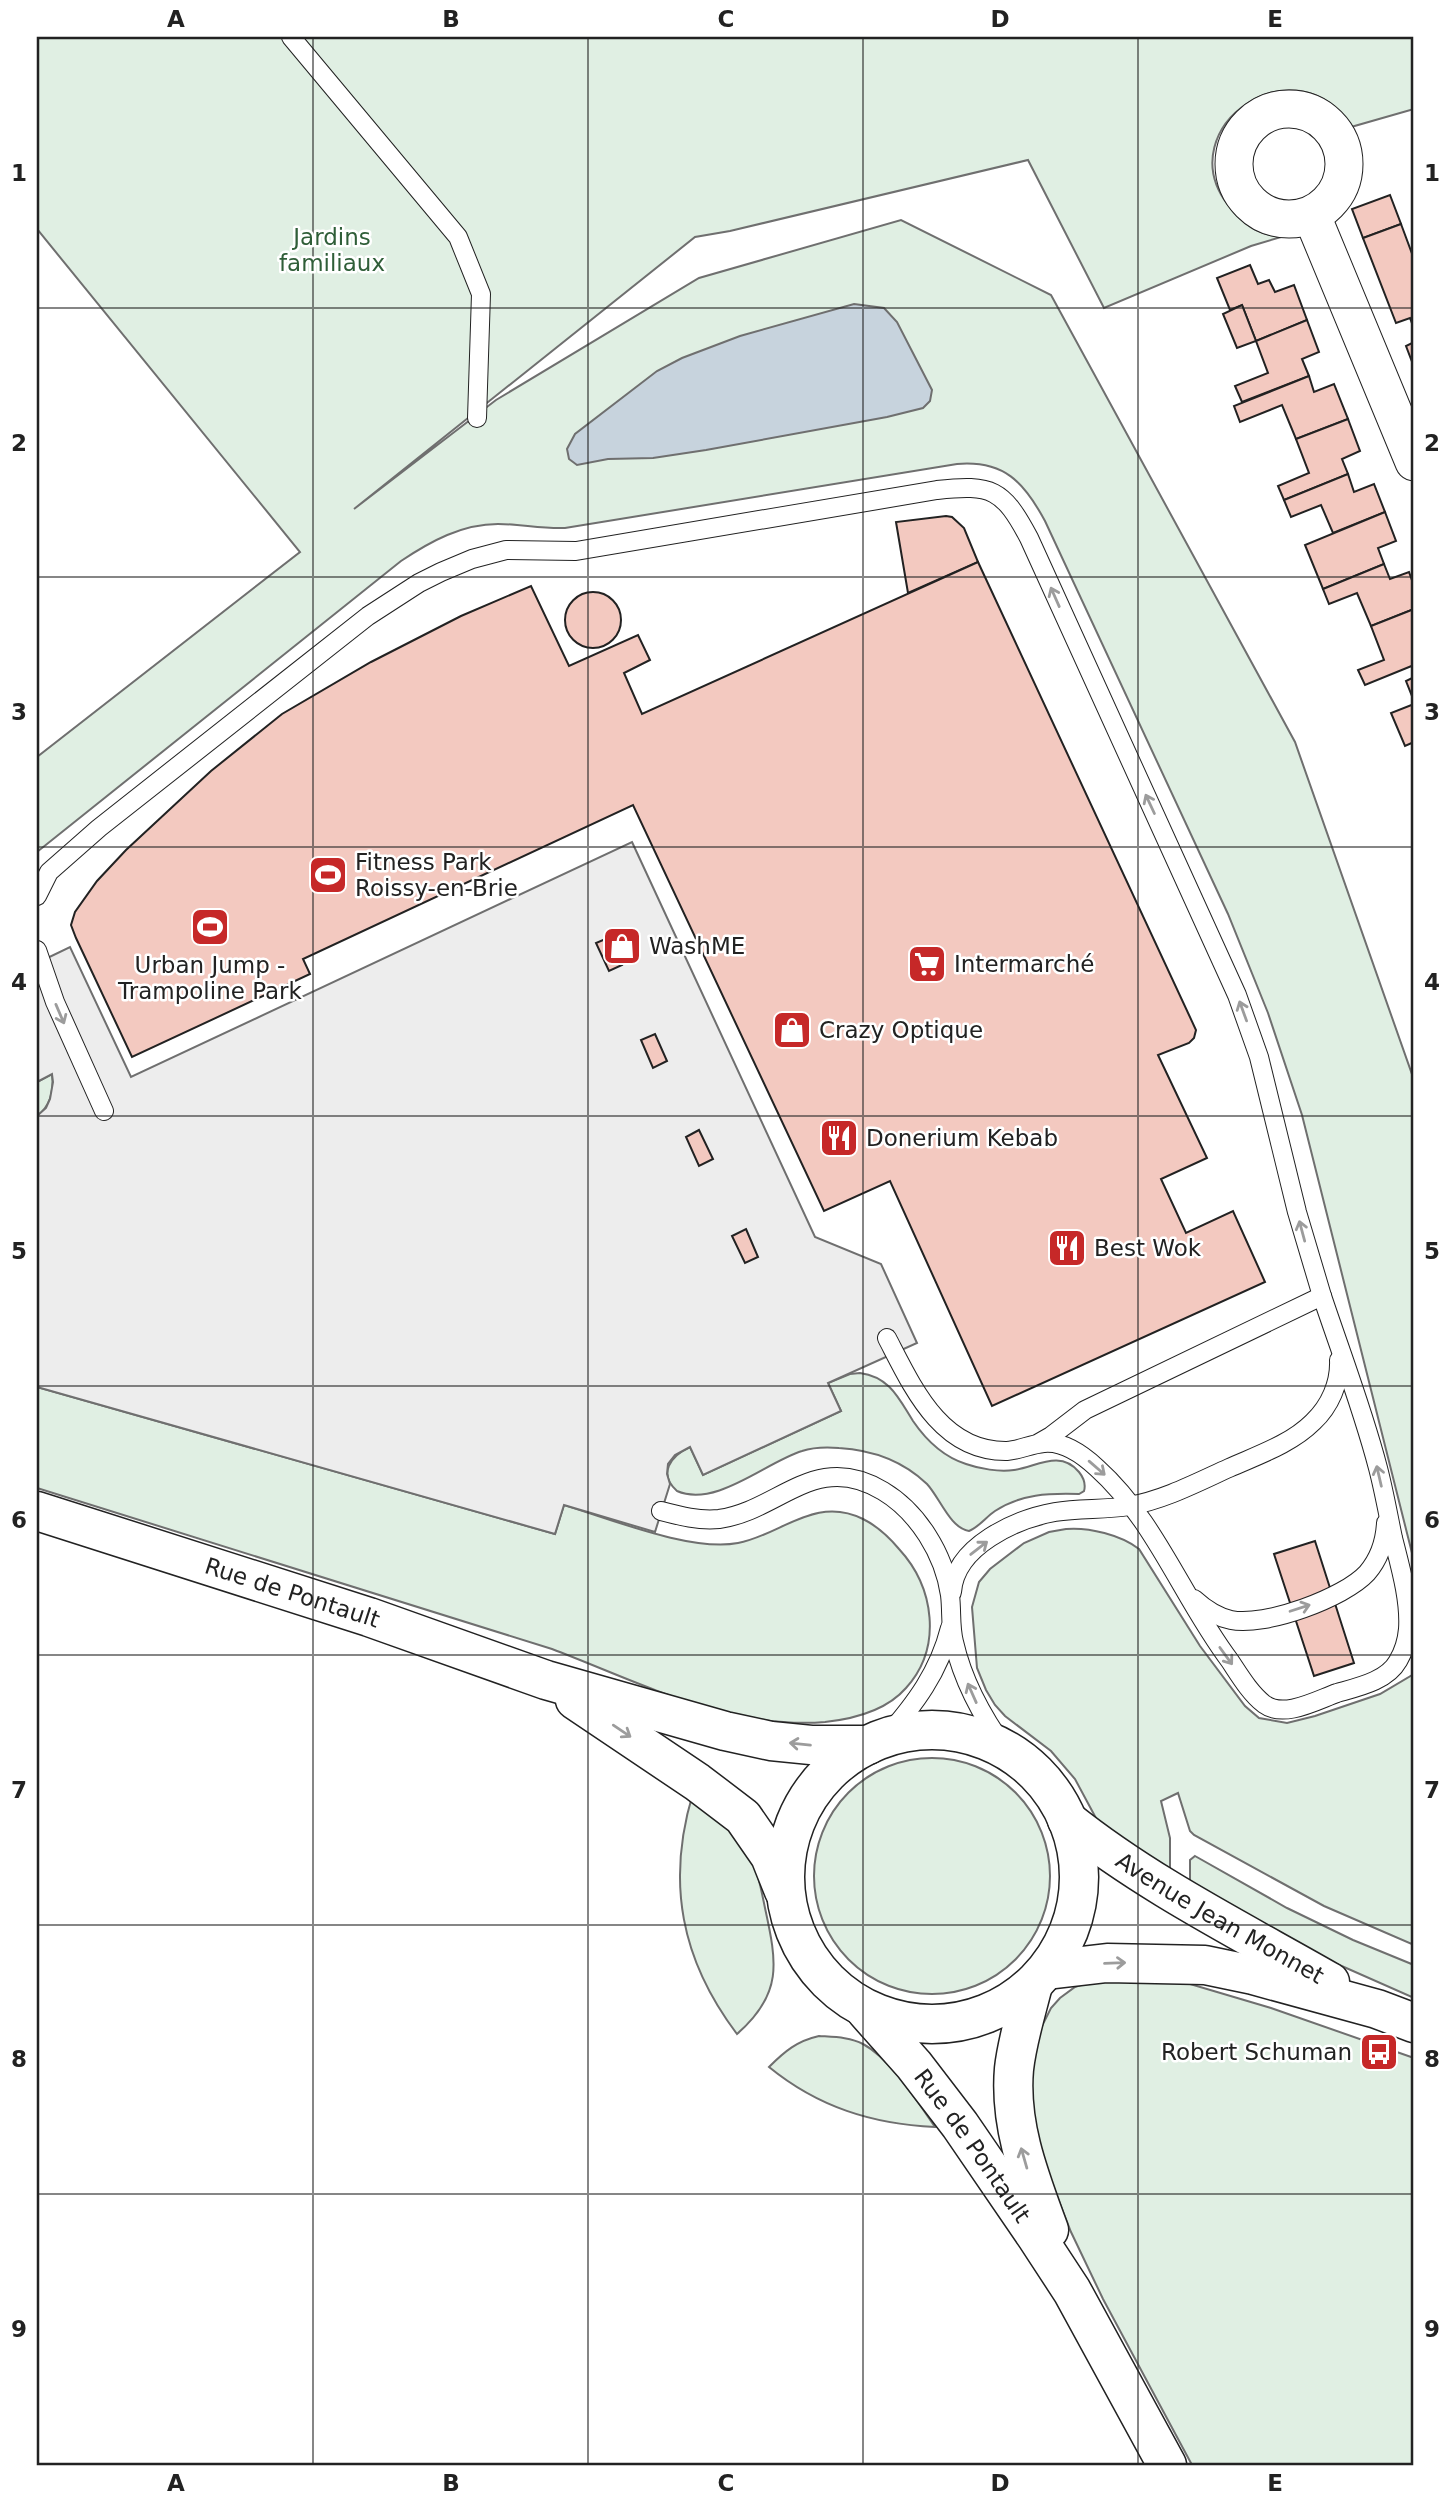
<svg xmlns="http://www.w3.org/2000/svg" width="1451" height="2502" font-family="'DejaVu Sans',sans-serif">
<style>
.green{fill:#e0efe3;stroke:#6f6f6f;stroke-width:2}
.parking{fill:#ededed;stroke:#6f6f6f;stroke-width:2}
.water{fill:#c7d3dd;stroke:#6f6f6f;stroke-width:2}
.building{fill:#f3c9c0;stroke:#222;stroke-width:2}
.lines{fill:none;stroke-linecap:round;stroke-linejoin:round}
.service-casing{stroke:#222;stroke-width:20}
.minor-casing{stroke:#222;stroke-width:39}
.secondary-casing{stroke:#222;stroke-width:41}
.primary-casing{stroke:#222;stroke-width:41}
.service{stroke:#fff;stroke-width:18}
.minor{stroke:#fff;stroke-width:37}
.secondary{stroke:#fff;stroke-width:38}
.primary{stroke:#fff;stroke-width:38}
.oneway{stroke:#9c9c9c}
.grid{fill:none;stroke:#222;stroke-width:2;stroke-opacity:0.55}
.labels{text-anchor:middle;stroke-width:5;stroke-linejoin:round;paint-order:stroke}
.park-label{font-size:23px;fill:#2f5e38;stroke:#fff}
.poi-label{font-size:23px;fill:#222;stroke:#fff;text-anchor:start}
.street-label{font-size:23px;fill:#222;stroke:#fff}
.neatline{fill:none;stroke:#222;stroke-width:2.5}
.grid-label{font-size:23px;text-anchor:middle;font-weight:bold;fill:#222}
</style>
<rect width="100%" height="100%" fill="#fff"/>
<!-- green -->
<g class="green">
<path d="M 37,37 L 1414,37 L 1414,109 L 1351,127 C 1297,39 1168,127 1228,205 C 1243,225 1257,234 1281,237 L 1251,246 L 1104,308 L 1028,160 L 730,231 L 695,237 L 354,509 L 496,400 L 699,278 L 901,220 L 1051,295 L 1295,742 L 1414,1080 L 1414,1561 L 1302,1115 L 1268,1013 L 1228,914 L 1045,521 C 1024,482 1004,460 957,464 L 565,528 C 542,529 520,524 498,524 C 462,524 431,541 401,561 L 37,852 L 37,757 L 300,552 L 37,229 Z"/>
<path d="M 52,1074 C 54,1091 51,1106 37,1116 L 37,1082 Z"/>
<path d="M 860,1373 C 890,1377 899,1399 913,1421 C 926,1440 944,1457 966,1464 C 980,1469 999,1472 1014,1470 C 1036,1467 1060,1449 1079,1472 C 1083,1477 1086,1484 1084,1491 L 1079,1494 C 1049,1493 1021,1494 995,1511 C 986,1517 979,1527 969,1531 C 950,1528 940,1498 927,1484 C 903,1461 872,1450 839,1448 C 827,1447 814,1447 802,1451 C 766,1462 716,1508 677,1491 C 658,1474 670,1456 690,1447 L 703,1475 L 841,1411 L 828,1383 L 850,1374 Z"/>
<path d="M 37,1387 L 555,1534 L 564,1505 C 611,1519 691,1552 738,1543 C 781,1535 815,1495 863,1519 C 877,1526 889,1537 899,1549 C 934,1587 943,1647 906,1688 C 886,1711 853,1719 825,1722 C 730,1730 639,1682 552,1649 L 37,1488 Z"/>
<path d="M 1066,1529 C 1089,1527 1121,1535 1139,1549 L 1200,1646 L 1245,1706 L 1259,1718 L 1287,1723 L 1315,1716 L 1380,1694 L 1414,1674 L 1414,1945 L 1324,1906 L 1194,1835 L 1190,1831 L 1178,1793 L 1161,1801 L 1170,1838 L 1170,1876 L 1097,1820 L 1075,1779 L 1051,1751 L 1005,1716 L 995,1705 L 986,1690 L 977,1668 L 972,1607 L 979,1582 L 990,1569 L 1024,1543 L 1049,1532 Z"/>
<circle cx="932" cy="1876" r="118"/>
<path d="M 693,1793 C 707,1807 740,1837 748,1852 C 758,1870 761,1889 765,1908 C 777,1963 783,1994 737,2034 C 681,1960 666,1882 693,1793 Z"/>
<polygon points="1195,1856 1287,1908 1353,1940 1414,1965 1414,1998 1301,1948 1190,1887 1190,1860"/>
<polygon points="1095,1980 1180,1981 1271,2008 1414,2058 1414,2465 1192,2465 1103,2299 1071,2232 1031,2129 1029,2066 1038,2034 1051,2008 1060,1998 1075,1987"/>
<path d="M 819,2036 C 834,2037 850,2037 863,2044 C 891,2059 917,2101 935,2127 C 872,2124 818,2107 769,2067 C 785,2051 797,2041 819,2036 Z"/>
</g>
<!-- parking -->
<polygon class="parking" points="632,842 815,1237 881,1264 917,1343 828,1383 841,1411 703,1475 690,1447 675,1455 668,1464 667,1474 670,1484 655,1532 564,1505 555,1534 37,1387 37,1116 46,1108 50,1099 53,1082 52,1074 37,1082 37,963 70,947 131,1077"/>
<!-- water -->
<polygon class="water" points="854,304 884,308 897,322 932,390 930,401 923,408 887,417 706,450 653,458 608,459 577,465 569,459 567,449 575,434 657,371 682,358 740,336"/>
<!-- building -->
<g class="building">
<polygon points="1390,195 1401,224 1363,238 1352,209"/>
<polygon points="1401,224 1414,259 1414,329 1410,318 1396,323 1363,238"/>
<polygon points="1250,265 1258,284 1269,280 1275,292 1294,285 1307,320 1256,341 1242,305 1230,310 1217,278"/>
<polygon points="1242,305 1256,341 1237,348 1223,314"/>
<polygon points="1307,320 1319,352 1302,359 1309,376 1242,402 1235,386 1268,373 1256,341"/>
<polygon points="1414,342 1414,367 1406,346"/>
<polygon points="1309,376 1314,392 1334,384 1348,419 1296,439 1282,405 1240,422 1234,406"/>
<polygon points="1348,419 1360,451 1342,459 1348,474 1284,500 1278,486 1309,473 1296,439"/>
<polygon points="1348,474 1354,492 1374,484 1385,512 1333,533 1321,505 1291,517 1284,500"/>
<polygon points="1385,512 1396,541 1378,548 1384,564 1323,589 1305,545"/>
<polygon points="946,516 952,517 964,528 978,562 908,593 896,522"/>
<polygon points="978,562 1196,1030 1194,1038 1189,1043 1158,1055 1207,1158 1161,1179 1186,1233 1233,1211 1265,1282 992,1406 890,1181 824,1211 633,805 303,959 310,974 132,1057 76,938 71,925 75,912 97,881 126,850 211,771 282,714 371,662 461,616 531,586 569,666 638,635 650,660 624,673 642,714"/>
<polygon points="1384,564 1390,579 1409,572 1414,586 1414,609 1371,626 1357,593 1329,604 1323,589"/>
<circle cx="593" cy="620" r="28"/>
<polygon points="1414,609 1414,665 1365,685 1358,670 1384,660 1371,626"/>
<polygon points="1414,677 1414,695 1412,696 1406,681"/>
<polygon points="1414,704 1414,742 1405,746 1391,713"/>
<polygon points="623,931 634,954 620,961 610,937"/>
<polygon points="610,937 622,965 609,971 596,943"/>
<polygon points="655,1034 667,1061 653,1068 641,1040"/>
<polygon points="699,1130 713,1159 699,1166 686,1137"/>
<polygon points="746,1229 758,1257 745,1263 732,1236"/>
<polygon points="1315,1541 1354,1663 1314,1676 1274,1554"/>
</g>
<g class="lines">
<defs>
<g id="service">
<polyline points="291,37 458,237 481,294 477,418"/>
<path d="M 37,896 L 49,872 L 99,828 L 368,616 L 419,583 L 441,572 L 472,559 L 506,550 L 576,551 L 937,490 C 992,484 1003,489 1029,538 L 1237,995 L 1259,1057 L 1297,1212 L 1322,1296"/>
<polyline points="37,950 55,1002 104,1111"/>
<path d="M 887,1338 C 913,1388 941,1452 1007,1451 C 1020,1450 1031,1444 1044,1443 C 1064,1441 1083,1455 1097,1468 C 1156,1521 1183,1599 1230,1661 C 1240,1676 1250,1693 1264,1704 C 1284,1719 1317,1700 1337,1693 C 1358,1687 1387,1681 1398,1661 C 1404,1651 1407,1640 1408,1629 C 1410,1600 1400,1566 1393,1538 C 1388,1514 1384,1491 1378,1468 C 1363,1410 1341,1353 1322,1296 L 1085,1410 L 1051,1436 L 1037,1444"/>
<path d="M 661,1511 C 680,1516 699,1521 719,1519 C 779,1511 815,1450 883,1491 C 918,1512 944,1554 950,1595 C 952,1611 950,1627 954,1642 C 963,1682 983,1718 1007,1751"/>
<path d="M 952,1592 C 955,1546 1016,1519 1055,1512 C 1080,1508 1105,1510 1129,1506 C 1164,1500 1198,1482 1229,1468 C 1258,1455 1291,1444 1313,1422 C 1330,1406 1340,1383 1339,1360"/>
<path d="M 1194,1599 C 1205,1609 1216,1617 1231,1620 C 1265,1627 1344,1598 1367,1573 C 1379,1559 1385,1542 1386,1523"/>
<path d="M 885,1738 C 915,1704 939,1672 950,1628"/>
</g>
<g id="minor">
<circle cx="1289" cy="164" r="55"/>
<polyline points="1312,216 1414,462"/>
</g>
<g id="secondary">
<path id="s1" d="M 1067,1820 C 1147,1884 1241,1931 1330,1982"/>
<polyline points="1047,1970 1107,1963 1205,1965 1253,1975 1377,2009 1414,2023"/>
</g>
<g id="primary">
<path id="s2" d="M 37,1511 L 369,1617 L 546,1680 L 725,1731 L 771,1741 L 811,1745 L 868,1745"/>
<polyline points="575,1700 697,1782 743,1817 770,1856 784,1891"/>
<circle cx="932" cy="1877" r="147"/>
<path d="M 1033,1985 C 1026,2013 1017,2041 1014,2069 C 1009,2126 1030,2178 1049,2230"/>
<path id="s3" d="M 866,2011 L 914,2065 L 960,2125 L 1036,2236 L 1072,2291 L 1167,2465"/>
</g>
</defs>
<!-- service casing -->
<use href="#service" class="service-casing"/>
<!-- minor casing -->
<use href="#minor" class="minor-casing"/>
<!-- secondary casing -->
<use href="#secondary" class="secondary-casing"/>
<!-- primary casing -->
<use href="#primary" class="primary-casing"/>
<!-- service -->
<use href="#service" class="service"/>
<!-- minor -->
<use href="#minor" class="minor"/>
<!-- secondary -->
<use href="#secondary" class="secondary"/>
<!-- primary -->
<use href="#primary" class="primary"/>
</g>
<!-- one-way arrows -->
<defs><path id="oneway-shaft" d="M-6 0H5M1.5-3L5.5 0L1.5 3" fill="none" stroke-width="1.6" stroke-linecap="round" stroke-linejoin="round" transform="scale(1.75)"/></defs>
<g class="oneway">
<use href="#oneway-shaft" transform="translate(1055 597) rotate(-114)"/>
<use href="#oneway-shaft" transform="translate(1150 804) rotate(-115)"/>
<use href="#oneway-shaft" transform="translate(1243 1011) rotate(-110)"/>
<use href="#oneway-shaft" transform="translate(60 1014) rotate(67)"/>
<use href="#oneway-shaft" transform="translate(1302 1231) rotate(-105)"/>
<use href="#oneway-shaft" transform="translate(1097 1468) rotate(41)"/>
<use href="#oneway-shaft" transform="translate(1379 1476) rotate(-103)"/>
<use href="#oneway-shaft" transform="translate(979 1548) rotate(-38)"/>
<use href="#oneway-shaft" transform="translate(1300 1608) rotate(-18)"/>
<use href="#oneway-shaft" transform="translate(1226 1656) rotate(54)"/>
<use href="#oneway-shaft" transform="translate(972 1693) rotate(-114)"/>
<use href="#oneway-shaft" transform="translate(622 1731) rotate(34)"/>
<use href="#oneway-shaft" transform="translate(800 1744) rotate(-174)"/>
<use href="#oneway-shaft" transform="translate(1115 1963) rotate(-2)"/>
<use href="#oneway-shaft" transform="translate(1024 2158) rotate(-106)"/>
</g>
<!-- grid -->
<path class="grid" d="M 313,37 L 313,2465M 588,37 L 588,2465M 863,37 L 863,2465M 1138,37 L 1138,2465M 37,308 L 1414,308M 37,577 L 1414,577M 37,847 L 1414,847M 37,1116 L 1414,1116M 37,1386 L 1414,1386M 37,1655 L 1414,1655M 37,1925 L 1414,1925M 37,2194 L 1414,2194"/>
<!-- icons -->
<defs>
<symbol id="stadium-square" viewBox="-11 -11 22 22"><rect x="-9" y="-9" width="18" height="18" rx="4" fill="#c62828" stroke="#fff"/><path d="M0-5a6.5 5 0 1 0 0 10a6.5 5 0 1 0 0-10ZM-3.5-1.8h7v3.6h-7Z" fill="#fff"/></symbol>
<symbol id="shop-square" viewBox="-11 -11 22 22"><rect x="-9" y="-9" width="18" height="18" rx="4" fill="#c62828" stroke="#fff"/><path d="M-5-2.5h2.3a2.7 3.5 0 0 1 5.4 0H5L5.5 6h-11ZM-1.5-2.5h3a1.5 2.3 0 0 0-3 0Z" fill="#fff"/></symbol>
<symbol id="supermarket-square" viewBox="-11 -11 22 22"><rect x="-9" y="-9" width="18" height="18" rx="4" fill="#c62828" stroke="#fff"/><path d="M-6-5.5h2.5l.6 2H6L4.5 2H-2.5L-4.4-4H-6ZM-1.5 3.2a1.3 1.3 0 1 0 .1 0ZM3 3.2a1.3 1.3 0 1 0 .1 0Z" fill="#fff"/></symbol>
<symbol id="restaurant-square" viewBox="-11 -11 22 22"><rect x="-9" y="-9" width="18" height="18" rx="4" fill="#c62828" stroke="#fff"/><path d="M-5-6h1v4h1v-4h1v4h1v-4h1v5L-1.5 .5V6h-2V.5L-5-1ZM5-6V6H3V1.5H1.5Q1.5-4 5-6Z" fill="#fff"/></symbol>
<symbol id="bus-square" viewBox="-11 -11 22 22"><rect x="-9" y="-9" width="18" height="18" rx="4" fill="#c62828" stroke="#fff"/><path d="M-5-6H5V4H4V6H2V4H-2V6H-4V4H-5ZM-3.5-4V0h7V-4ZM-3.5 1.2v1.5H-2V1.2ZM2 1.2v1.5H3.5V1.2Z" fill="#fff"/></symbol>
</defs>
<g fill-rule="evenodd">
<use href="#stadium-square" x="306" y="853" width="44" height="44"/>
<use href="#stadium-square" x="188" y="905" width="44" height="44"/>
<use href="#shop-square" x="600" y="924" width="44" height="44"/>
<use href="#supermarket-square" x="905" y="942" width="44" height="44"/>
<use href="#shop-square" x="770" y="1008" width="44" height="44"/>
<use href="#restaurant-square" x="817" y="1116" width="44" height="44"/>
<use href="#restaurant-square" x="1045" y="1226" width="44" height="44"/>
<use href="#bus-square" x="1357" y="2030" width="44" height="44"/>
</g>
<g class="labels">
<!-- park labels -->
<g class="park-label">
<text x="332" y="245">Jardins<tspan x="332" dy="26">familiaux</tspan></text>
</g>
<!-- poi labels -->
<g class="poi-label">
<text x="355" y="870">Fitness Park<tspan x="355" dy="26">Roissy-en-Brie</tspan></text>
<text x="649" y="954">WashME</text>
<text x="954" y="972">Intermarché</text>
<text x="210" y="973" text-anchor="middle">Urban Jump -<tspan x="210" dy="26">Trampoline Park</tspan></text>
<text x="819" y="1038">Crazy Optique</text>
<text x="866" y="1146">Donerium Kebab</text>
<text x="1094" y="1256">Best Wok</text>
<text x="1352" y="2060" text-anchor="end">Robert Schuman</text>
</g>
<!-- street labels -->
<g class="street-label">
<text dy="8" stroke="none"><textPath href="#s2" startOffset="268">Rue de Pontault</textPath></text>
<text dy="8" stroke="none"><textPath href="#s1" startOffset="182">Avenue Jean Monnet</textPath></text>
<text dy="8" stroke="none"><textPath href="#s3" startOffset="172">Rue de Pontault</textPath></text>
</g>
</g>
<!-- border -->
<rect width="1451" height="2502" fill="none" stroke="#ffffff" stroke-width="77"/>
<rect x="38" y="38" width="1374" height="2426" class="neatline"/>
<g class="grid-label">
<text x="176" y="27">A</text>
<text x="451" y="27">B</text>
<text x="726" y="27">C</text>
<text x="1000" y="27">D</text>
<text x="1275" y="27">E</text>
<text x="19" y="181">1</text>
<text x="1432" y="181">1</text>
<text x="19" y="451">2</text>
<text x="1432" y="451">2</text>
<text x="19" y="720">3</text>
<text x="1432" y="720">3</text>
<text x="19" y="990">4</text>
<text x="1432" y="990">4</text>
<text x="19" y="1259">5</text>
<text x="1432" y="1259">5</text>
<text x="19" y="1528">6</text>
<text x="1432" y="1528">6</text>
<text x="19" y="1798">7</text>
<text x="1432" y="1798">7</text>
<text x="19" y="2067">8</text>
<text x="1432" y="2067">8</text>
<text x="19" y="2337">9</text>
<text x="1432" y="2337">9</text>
<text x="176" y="2491">A</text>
<text x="451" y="2491">B</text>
<text x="726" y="2491">C</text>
<text x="1000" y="2491">D</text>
<text x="1275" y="2491">E</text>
</g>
</svg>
